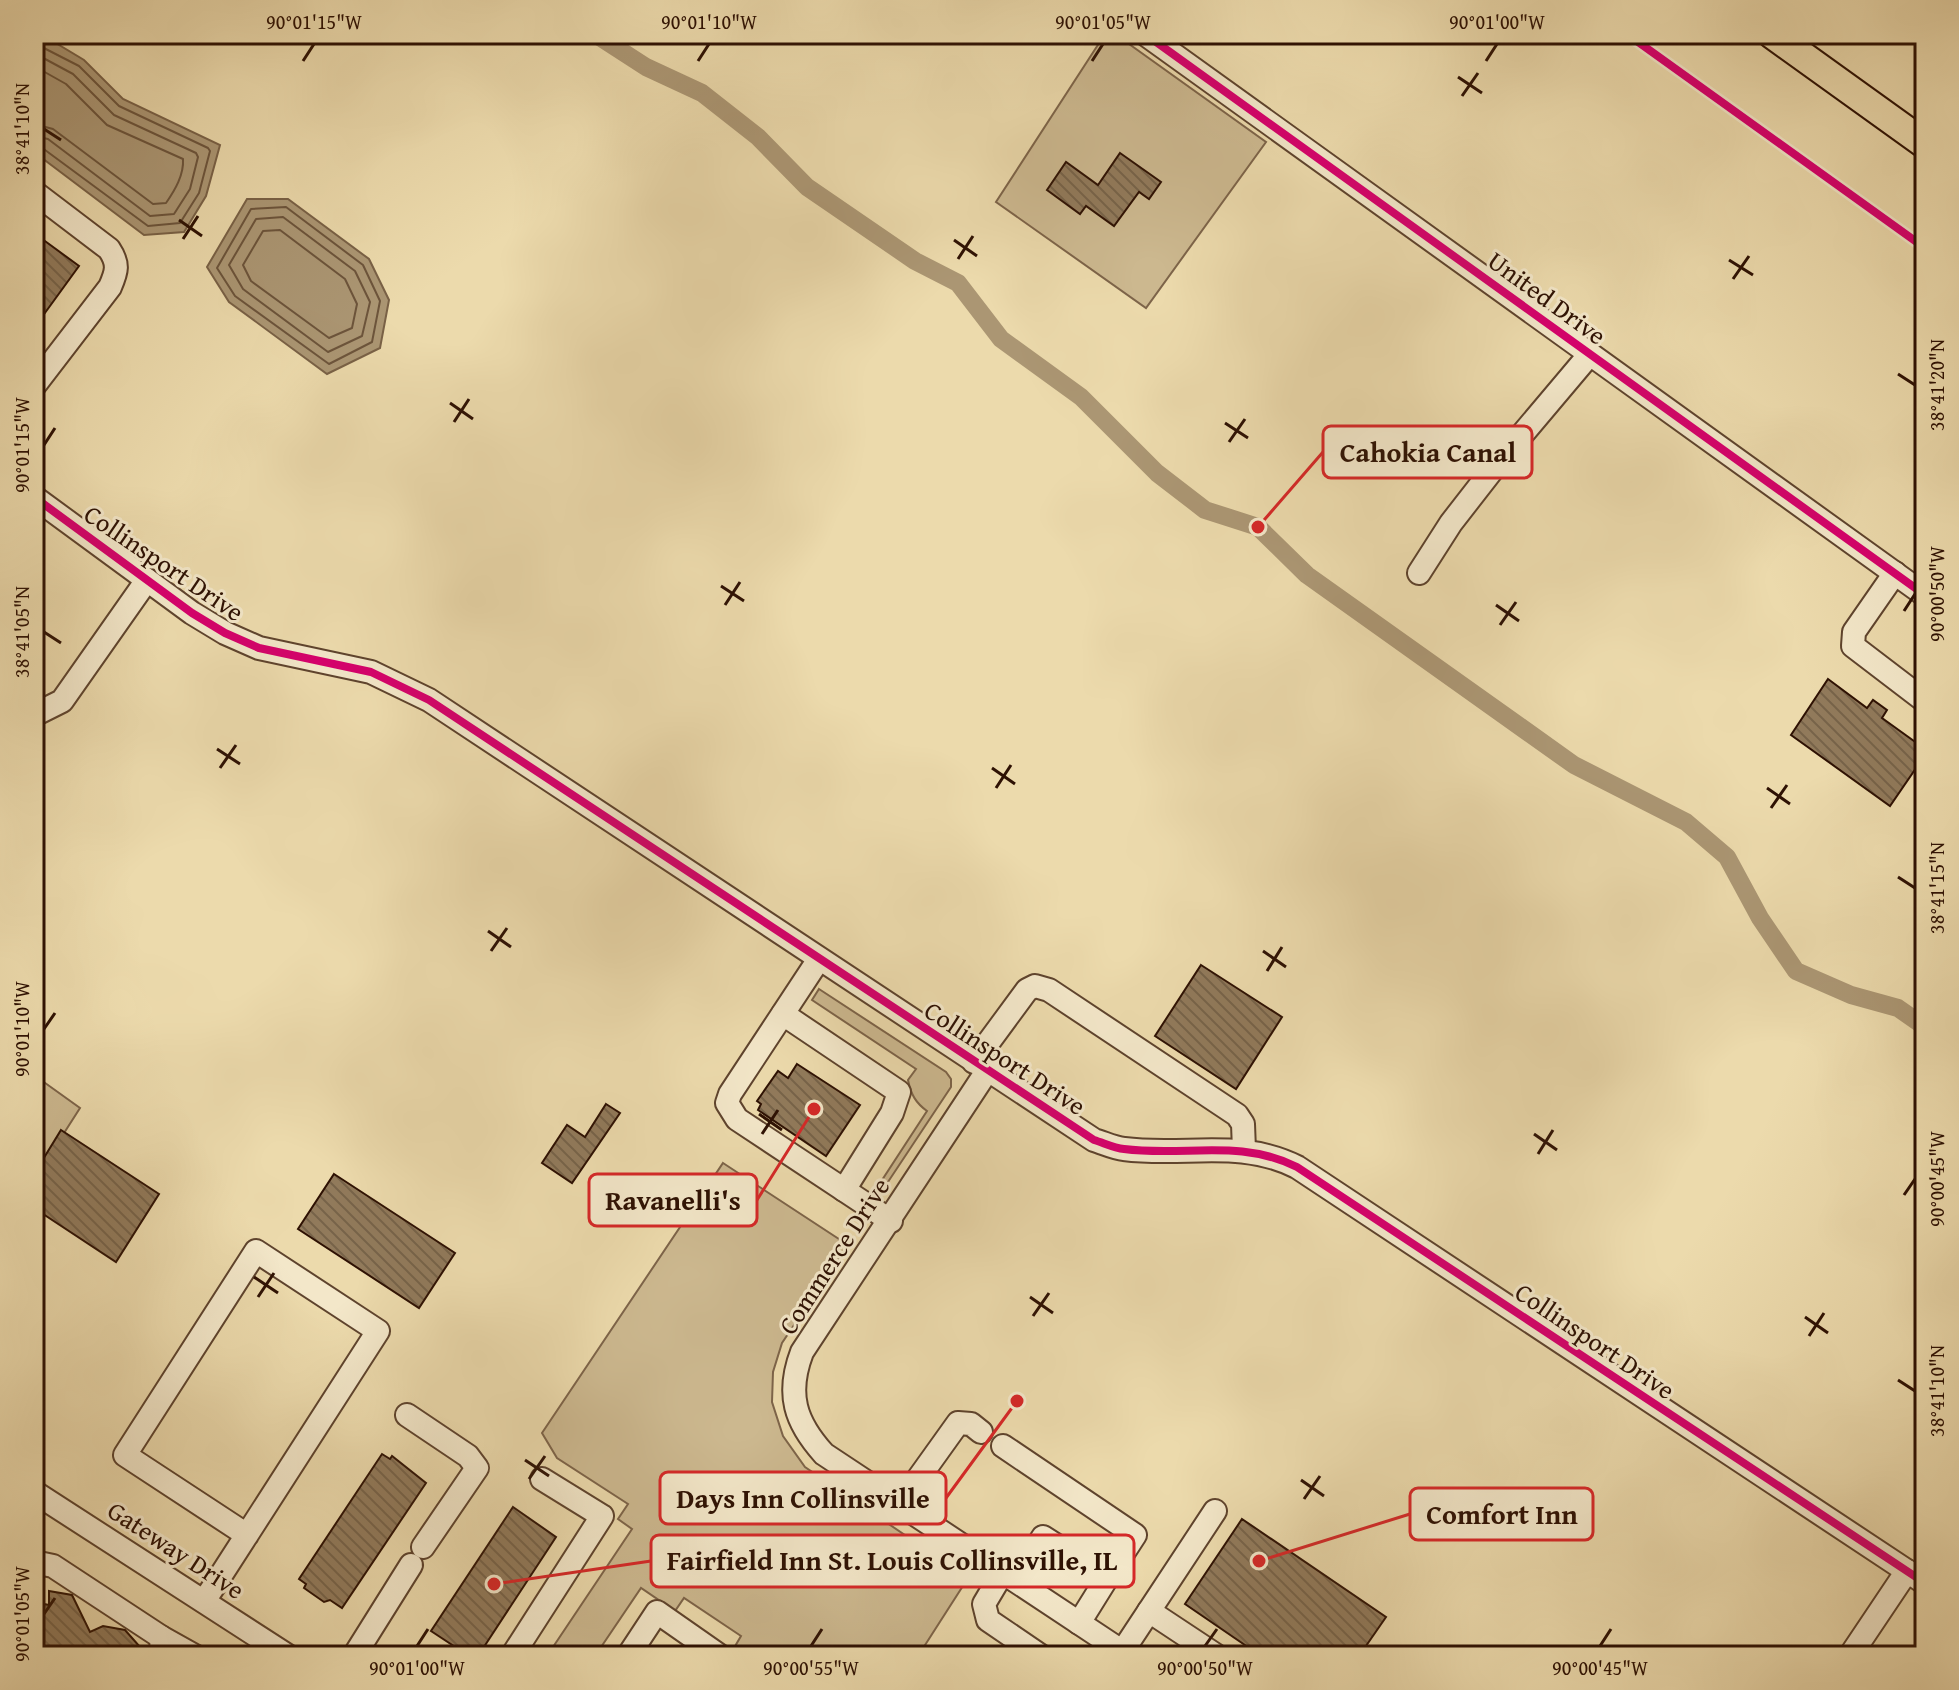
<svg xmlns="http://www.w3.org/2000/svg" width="1959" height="1690" font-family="'Gentium Book Plus',serif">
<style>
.green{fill:#ccb88f;stroke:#7d6449;stroke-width:2}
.water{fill:#ab9673;stroke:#796146;stroke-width:2}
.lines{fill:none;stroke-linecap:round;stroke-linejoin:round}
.shore{stroke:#6c543b;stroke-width:2}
.canal{stroke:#ab9673;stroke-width:18}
.building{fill:url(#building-back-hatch);stroke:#2e1103;stroke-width:2}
.minor-casing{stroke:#5e432d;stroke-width:26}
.major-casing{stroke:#2e1103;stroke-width:32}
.minor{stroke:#f3e7c9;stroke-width:22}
.major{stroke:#ecdaac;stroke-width:28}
.cycleway-casing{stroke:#f3e7c9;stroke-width:13}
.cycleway{stroke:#d6006c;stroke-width:8}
.ticks{fill:none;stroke:#2e1103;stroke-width:3}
.labels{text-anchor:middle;stroke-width:6;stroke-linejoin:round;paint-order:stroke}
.street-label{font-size:26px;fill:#2e1103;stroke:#f3e7c9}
.leader{fill:none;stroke:#d62828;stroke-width:3}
.callout-dot{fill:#d62828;stroke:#f3e7c9;stroke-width:3}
.callout{fill:#f3e7c9;stroke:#d62828;stroke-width:3}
.callout-label{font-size:28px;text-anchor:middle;font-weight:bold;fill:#2e1103}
.neatline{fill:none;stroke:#2e1103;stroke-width:3}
.ticks-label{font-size:20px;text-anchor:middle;fill:#2e1103}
</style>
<defs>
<pattern id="building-back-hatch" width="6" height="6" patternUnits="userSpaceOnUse" patternTransform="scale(2)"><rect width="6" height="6" fill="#917a5b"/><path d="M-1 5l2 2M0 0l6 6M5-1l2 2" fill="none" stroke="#776349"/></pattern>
</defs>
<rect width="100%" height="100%" fill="#ecdaac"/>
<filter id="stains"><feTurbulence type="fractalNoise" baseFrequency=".0025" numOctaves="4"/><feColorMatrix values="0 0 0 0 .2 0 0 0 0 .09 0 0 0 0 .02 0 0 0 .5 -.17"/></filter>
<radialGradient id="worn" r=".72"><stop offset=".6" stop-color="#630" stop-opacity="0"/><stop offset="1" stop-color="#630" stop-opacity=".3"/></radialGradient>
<!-- green -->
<g class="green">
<polygon points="1105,34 1115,34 1266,142 1146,308 996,202"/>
<path d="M 819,989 L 946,1072 L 951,1079 L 951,1087 L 876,1200 L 871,1197 L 927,1111 C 916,1103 911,1095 908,1080 L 916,1069 L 812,1000 Z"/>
<polygon points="34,1075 80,1108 34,1180"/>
<polygon points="723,1163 848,1245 782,1343 773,1372 772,1402 783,1436 805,1467 968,1578 918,1656 746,1656 734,1648 741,1636 684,1598 675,1611 641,1588 595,1656 547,1656 632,1529 618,1519 628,1504 557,1458 542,1433"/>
</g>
<!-- water -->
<g class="water">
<polygon points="34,36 49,39 84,60 123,99 220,145 206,196 184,232 144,235 34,152"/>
<polygon points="247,199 288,199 369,259 389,300 380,348 327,374 229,302 207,267"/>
</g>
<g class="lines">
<!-- shore -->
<g class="shore">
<polyline points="34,38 38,45 79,66 119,106 208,148 210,151 199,193 180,223 148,226 41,147 34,146"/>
<polyline points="34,53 73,74 114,115 196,153 198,157 190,189 174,214 150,216 48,139 34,136"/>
<path d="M 34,66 L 66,84 L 107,125 L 183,159 C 184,175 175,190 166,203 L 153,204 L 53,129 L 34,124"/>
<polygon points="286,207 363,265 380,301 372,342 329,364 235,296 217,268 251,209"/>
<polygon points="283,217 355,271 370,302 362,336 328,352 243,289 229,265 256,219"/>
<polygon points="280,230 345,279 357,304 352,328 329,338 251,281 243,265 263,231"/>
</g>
<!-- canal -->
<polyline class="canal" points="595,34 646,67 702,93 758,137 807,187 915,261 958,283 1001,339 1081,397 1157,473 1205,510 1258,527 1307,575 1574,765 1686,822 1727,857 1760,918 1796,971 1851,995 1898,1008 1925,1027"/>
</g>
<!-- building -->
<g class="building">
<polygon points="1120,153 1161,182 1149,199 1139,192 1114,226 1086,206 1080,214 1047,190 1066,162 1098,185"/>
<polygon points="34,233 79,266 34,328"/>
<polygon points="1828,679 1867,708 1873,700 1887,710 1882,718 1925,749 1925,755 1890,806 1791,735"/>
<polygon points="1201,965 1282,1017 1236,1089 1155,1036"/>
<polygon points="797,1064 860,1105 826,1156 758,1110 761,1104 757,1101 778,1071 788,1078"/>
<polygon points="606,1104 620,1113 572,1183 542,1163 567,1125 585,1137"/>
<polygon points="61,1130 159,1194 116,1262 34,1208 34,1174"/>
<polygon points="334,1174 455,1253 419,1308 298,1229"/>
<polygon points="382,1454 390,1459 392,1456 426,1483 342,1608 330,1600 324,1602 304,1588 306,1584 299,1579"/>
<polygon points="513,1507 556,1537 478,1656 469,1656 431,1631"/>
<polygon points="1242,1519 1386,1617 1359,1656 1261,1656 1185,1604"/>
<polygon points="49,1591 72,1595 90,1632 103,1626 125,1630 148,1656 34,1656 34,1602 49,1605"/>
</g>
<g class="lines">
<defs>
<g id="minor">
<polyline points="1145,34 1925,595"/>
<path d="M 34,192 L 109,249 C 119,264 117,271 110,287 L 34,386"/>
<path d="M 34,497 L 192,613 L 225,633 L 259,648 L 371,672 L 429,700 L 1094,1140 C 1104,1143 1114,1148 1124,1149 C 1185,1157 1239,1138 1297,1167 L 1925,1583"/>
<polyline points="1419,573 1451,523 1493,469 1590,354"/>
<polyline points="1895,573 1854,632 1853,646 1925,701"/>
<polyline points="34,715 62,701 147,580"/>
<polyline points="819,959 730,1094 727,1103 737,1119 891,1221"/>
<polyline points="783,1014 899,1092 892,1113 844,1190"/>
<polyline points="974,1062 1027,990 1035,986 1049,990 1237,1115 1243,1124 1244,1150"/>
<path d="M 987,1071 L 802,1352 C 786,1394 795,1422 824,1454 L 1129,1656"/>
<polyline points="407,1415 468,1456 477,1468 423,1547"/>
<polyline points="1003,1446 1135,1535 1107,1578 1043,1537 1015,1580"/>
<polyline points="34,1492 288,1656"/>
<polyline points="900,1504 958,1423 971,1424 981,1432"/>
<polyline points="34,1562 53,1566 161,1637 162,1656"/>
<polyline points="1003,1572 984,1604 988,1620 1041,1656"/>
<polyline points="204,1601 214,1586 378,1331 256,1251 125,1455 247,1535"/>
<polyline points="1149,1611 1217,1656"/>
<polyline points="1079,1623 1107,1578"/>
<polyline points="161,1637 195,1656"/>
<polyline points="1122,1652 1215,1511"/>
<polyline points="354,1656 411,1565"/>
<polyline points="512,1656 602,1516 542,1479"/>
<polyline points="628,1656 657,1612 720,1656"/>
<polyline points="1850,1656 1907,1571"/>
</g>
<polyline id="major" points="1772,34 1925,144"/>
</defs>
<!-- minor casing -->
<use href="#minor" class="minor-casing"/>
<!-- major casing -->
<use href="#major" class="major-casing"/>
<!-- minor -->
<use href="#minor" class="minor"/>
<!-- major -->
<use href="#major" class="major"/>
<defs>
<g id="cycleway">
<polyline points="1145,34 1925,595"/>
<polyline points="1627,34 1925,248"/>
<path d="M 34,497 L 192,613 L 225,633 L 259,648 L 371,672 L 429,700 L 1094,1140 C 1104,1143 1114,1148 1124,1149 C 1185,1157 1239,1138 1297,1167 L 1925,1583"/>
</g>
</defs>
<!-- cycleway casing -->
<use href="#cycleway" class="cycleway-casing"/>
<!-- cycleway -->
<use href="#cycleway" class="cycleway"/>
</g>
<!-- ticks -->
<path class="ticks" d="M 303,61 L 314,44M 698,61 L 709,44M 1092,61 L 1103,44M 1486,61 L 1497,44M 1458,77 L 1482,93M 1462,96 L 1478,73M 44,129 L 61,140M 179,220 L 202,236M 183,239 L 198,216M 954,240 L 977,256M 958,259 L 973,236M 1729,260 L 1753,275M 1733,279 L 1749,256M 1898,374 L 1915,385M 450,403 L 473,419M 454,422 L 469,399M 1225,423 L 1248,438M 1229,442 L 1245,419M 44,445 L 55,428M 721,586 L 744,601M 725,605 L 740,582M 1496,605 L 1519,621M 1904,611 L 1915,594M 1500,625 L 1516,602M 44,632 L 61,643M 217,749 L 240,764M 220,768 L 236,745M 992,768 L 1015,784M 996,788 L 1011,765M 1767,788 L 1790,804M 1771,808 L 1787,785M 1898,877 L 1915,888M 488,931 L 511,947M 491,951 L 507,928M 1263,951 L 1286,967M 1267,971 L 1282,947M 44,1029 L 55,1013M 759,1114 L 782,1130M 762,1134 L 778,1110M 1534,1134 L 1557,1150M 1538,1154 L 1553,1130M 1904,1195 L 1915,1179M 254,1277 L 278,1293M 258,1297 L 274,1273M 1030,1297 L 1053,1313M 1033,1316 L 1049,1293M 1805,1317 L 1828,1333M 1809,1336 L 1824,1313M 1898,1380 L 1915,1391M 525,1460 L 549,1476M 529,1479 L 545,1456M 1301,1480 L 1324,1496M 1304,1499 L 1320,1476M 44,1614 L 55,1598M 417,1646 L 428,1629M 811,1646 L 822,1629M 1205,1646 L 1217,1629M 1600,1646 L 1611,1629"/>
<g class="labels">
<!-- street labels -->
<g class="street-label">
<text transform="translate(1547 298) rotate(36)" y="9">United Drive</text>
<text transform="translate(164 563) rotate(34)" y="9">Collinsport Drive</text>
<text transform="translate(1005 1058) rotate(33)" y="9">Collinsport Drive</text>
<text transform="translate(834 1256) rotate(-57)" y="9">Commerce Drive</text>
<text transform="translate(1595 1341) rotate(34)" y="9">Collinsport Drive</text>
<text transform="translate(176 1550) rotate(33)" y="9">Gateway Drive</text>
</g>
</g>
<!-- callouts -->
<path class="leader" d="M1258 527L1323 452M814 1109L757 1200M1017 1401L946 1498M1259 1561L1410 1514M494 1584L651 1561"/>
<g class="callout-dot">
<circle cx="1258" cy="527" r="8"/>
<circle cx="814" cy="1109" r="8"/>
<circle cx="1017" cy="1401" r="8"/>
<circle cx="1259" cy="1561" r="8"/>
<circle cx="494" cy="1584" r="8"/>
</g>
<g class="callout">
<rect x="1323" y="426" width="209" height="52" rx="8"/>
<rect x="589" y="1174" width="168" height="52" rx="8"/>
<rect x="660" y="1472" width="286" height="52" rx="8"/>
<rect x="1410" y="1488" width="183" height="52" rx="8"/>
<rect x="651" y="1535" width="483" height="52" rx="8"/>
</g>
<g class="callout-label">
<text x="1428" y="462">Cahokia Canal</text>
<text x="673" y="1210">Ravanelli's</text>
<text x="803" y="1508">Days Inn Collinsville</text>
<text x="1502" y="1524">Comfort Inn</text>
<text x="892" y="1570">Fairfield Inn St. Louis Collinsville, IL</text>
</g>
<!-- margin -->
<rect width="1959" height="1690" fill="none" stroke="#ecdaac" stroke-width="88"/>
<rect x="44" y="44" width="1871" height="1602" class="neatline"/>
<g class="ticks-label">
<text x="314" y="29">90°01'15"W</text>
<text x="709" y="29">90°01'10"W</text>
<text x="1103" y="29">90°01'05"W</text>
<text x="1497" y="29">90°01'00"W</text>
<text transform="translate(22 129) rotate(-90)" y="7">38°41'10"N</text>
<text transform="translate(1937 385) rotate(-90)" y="7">38°41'20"N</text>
<text transform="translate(22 445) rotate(-90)" y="7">90°01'15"W</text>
<text transform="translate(1937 594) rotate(-90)" y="7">90°00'50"W</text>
<text transform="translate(22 632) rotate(-90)" y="7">38°41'05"N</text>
<text transform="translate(1937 888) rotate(-90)" y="7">38°41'15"N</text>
<text transform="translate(22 1029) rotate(-90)" y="7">90°01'10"W</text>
<text transform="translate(1937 1179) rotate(-90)" y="7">90°00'45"W</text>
<text transform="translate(1937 1391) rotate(-90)" y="7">38°41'10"N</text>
<text transform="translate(22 1614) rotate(-90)" y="7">90°01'05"W</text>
<text x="417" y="1675">90°01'00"W</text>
<text x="811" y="1675">90°00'55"W</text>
<text x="1205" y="1675">90°00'50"W</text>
<text x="1600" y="1675">90°00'45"W</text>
</g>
<rect width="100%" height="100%" filter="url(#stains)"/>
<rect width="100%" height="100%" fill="url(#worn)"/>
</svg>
